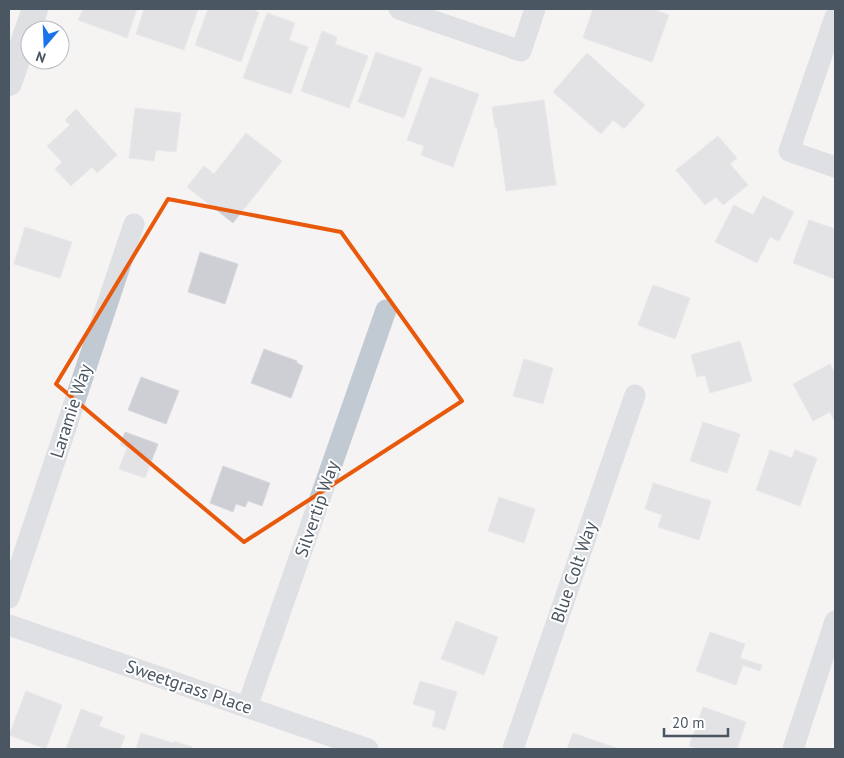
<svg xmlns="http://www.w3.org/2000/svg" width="844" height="758" font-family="'PT Sans',sans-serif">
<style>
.building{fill:#cdcfd5;stroke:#d7d9de}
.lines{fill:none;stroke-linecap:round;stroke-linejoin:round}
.minor{stroke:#c1cad2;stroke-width:21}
.tertiary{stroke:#c1cad2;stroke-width:26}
.marked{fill:none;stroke:#e8590c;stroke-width:4;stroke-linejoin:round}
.labels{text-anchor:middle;stroke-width:4;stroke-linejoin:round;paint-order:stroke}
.street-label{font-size:18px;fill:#4a5661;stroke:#fff}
</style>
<rect width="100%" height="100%" fill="#f5f3f3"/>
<!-- building -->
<g class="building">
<polygon points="83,9 137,9 127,38 78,20"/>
<polygon points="144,9 198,9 184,50 136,34"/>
<polygon points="208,9 250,9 259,12 241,62 195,45"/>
<polygon points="593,9 653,9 669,15 652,62 583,38"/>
<polygon points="267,13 295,23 289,40 308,47 291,94 243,78"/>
<polygon points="322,31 337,37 335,44 368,56 349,108 301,91"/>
<polygon points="376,52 422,68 404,118 358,102"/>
<polygon points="587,53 645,105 624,129 613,120 601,134 553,92"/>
<polygon points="430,77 479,94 453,167 421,155 424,146 407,140"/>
<polygon points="544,100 556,185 506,191 497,127 495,127 492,107"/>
<polygon points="135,108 181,113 176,152 156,150 154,161 129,158"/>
<polygon points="76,109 117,155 97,173 92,167 71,186 55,169 62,162 47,146 70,125 65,120"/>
<polygon points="246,133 282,161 233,223 187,187 204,166 214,174"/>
<polygon points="718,136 737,158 730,164 748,185 723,205 716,197 705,205 676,170"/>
<polygon points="763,196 794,212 779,241 770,237 757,263 715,242 734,205 753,215"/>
<polygon points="809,220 835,229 835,279 793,263"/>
<polygon points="25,227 72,242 60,278 14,264"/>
<polygon points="200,252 238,264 225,304 188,292"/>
<polygon points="653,285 690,298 675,339 638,325"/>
<polygon points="740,341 752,381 710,393 705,375 697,377 691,355"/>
<polygon points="264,349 297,361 297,363 303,366 291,398 251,383"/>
<polygon points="524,359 553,368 543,404 513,396"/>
<polygon points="830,364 835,374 835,422 830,412 813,421 793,384"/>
<polygon points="141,377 179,391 166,424 128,410"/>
<polygon points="703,422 740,434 727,473 690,461"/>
<polygon points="125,432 158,444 145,478 119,469 127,448 120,445"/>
<polygon points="770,450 792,458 795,450 817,458 800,506 756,490"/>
<polygon points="223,466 270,483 262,506 248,501 245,507 236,504 233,512 210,503"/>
<polygon points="653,483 711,501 699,540 658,527 662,515 645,509"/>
<polygon points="499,497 535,509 524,543 488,531"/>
<polygon points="456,621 498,637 484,675 441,659"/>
<polygon points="710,632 745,644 740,658 762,665 760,671 743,665 736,685 696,671"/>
<polygon points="420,681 457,692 445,730 432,726 436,711 413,704"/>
<polygon points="26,691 62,705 46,749 9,735"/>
<polygon points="703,707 746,722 737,749 698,749 689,746"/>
<polygon points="81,709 103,717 99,726 125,736 120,749 66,749"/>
<polygon points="141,733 173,743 174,741 192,747 191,749 136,749"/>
<polygon points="573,733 619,749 567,749"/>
</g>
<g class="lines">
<!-- minor -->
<g class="minor">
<polyline points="399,9 521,51 535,9"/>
<polyline points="835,17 789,151 835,167"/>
<polyline points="9,598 134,224"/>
<polyline points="9,625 368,749"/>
<polyline points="247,707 386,310"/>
<polyline points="513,749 635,395"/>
<polyline points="793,749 835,621"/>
</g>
<!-- tertiary -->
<polyline class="tertiary" points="9,83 35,9"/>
</g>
<!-- marked area -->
<path d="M0 0H844V758H0ZM 168,199 L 341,232 L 462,401 L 244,542 L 56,384 Z" fill="#f5f3f3" fill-opacity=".55" fill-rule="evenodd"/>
<path class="marked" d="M 168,199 L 341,232 L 462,401 L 244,542 L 56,384 Z"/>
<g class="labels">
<!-- street labels -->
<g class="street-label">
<text transform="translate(71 411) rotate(-72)" y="6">Laramie Way</text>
<text transform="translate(317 509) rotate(-71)" y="6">Silvertip Way</text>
<text transform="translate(574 572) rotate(-71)" y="6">Blue Colt Way</text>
<text transform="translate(189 687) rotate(19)" y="6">Sweetgrass Place</text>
</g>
</g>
<!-- border -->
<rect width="844" height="758" fill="none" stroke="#4a5661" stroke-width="20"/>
<!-- north arrow -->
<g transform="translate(45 45) rotate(199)"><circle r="24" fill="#ffffff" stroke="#b7bbc0"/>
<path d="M0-4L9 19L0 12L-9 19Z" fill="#1a73e8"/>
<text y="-8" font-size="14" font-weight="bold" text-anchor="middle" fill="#4a5661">N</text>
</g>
<!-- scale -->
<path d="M664 728v8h64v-8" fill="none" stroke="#4a5661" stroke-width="2.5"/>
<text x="672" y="728" font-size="15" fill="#4a5661" stroke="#ffffff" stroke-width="4" paint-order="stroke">20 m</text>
</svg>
